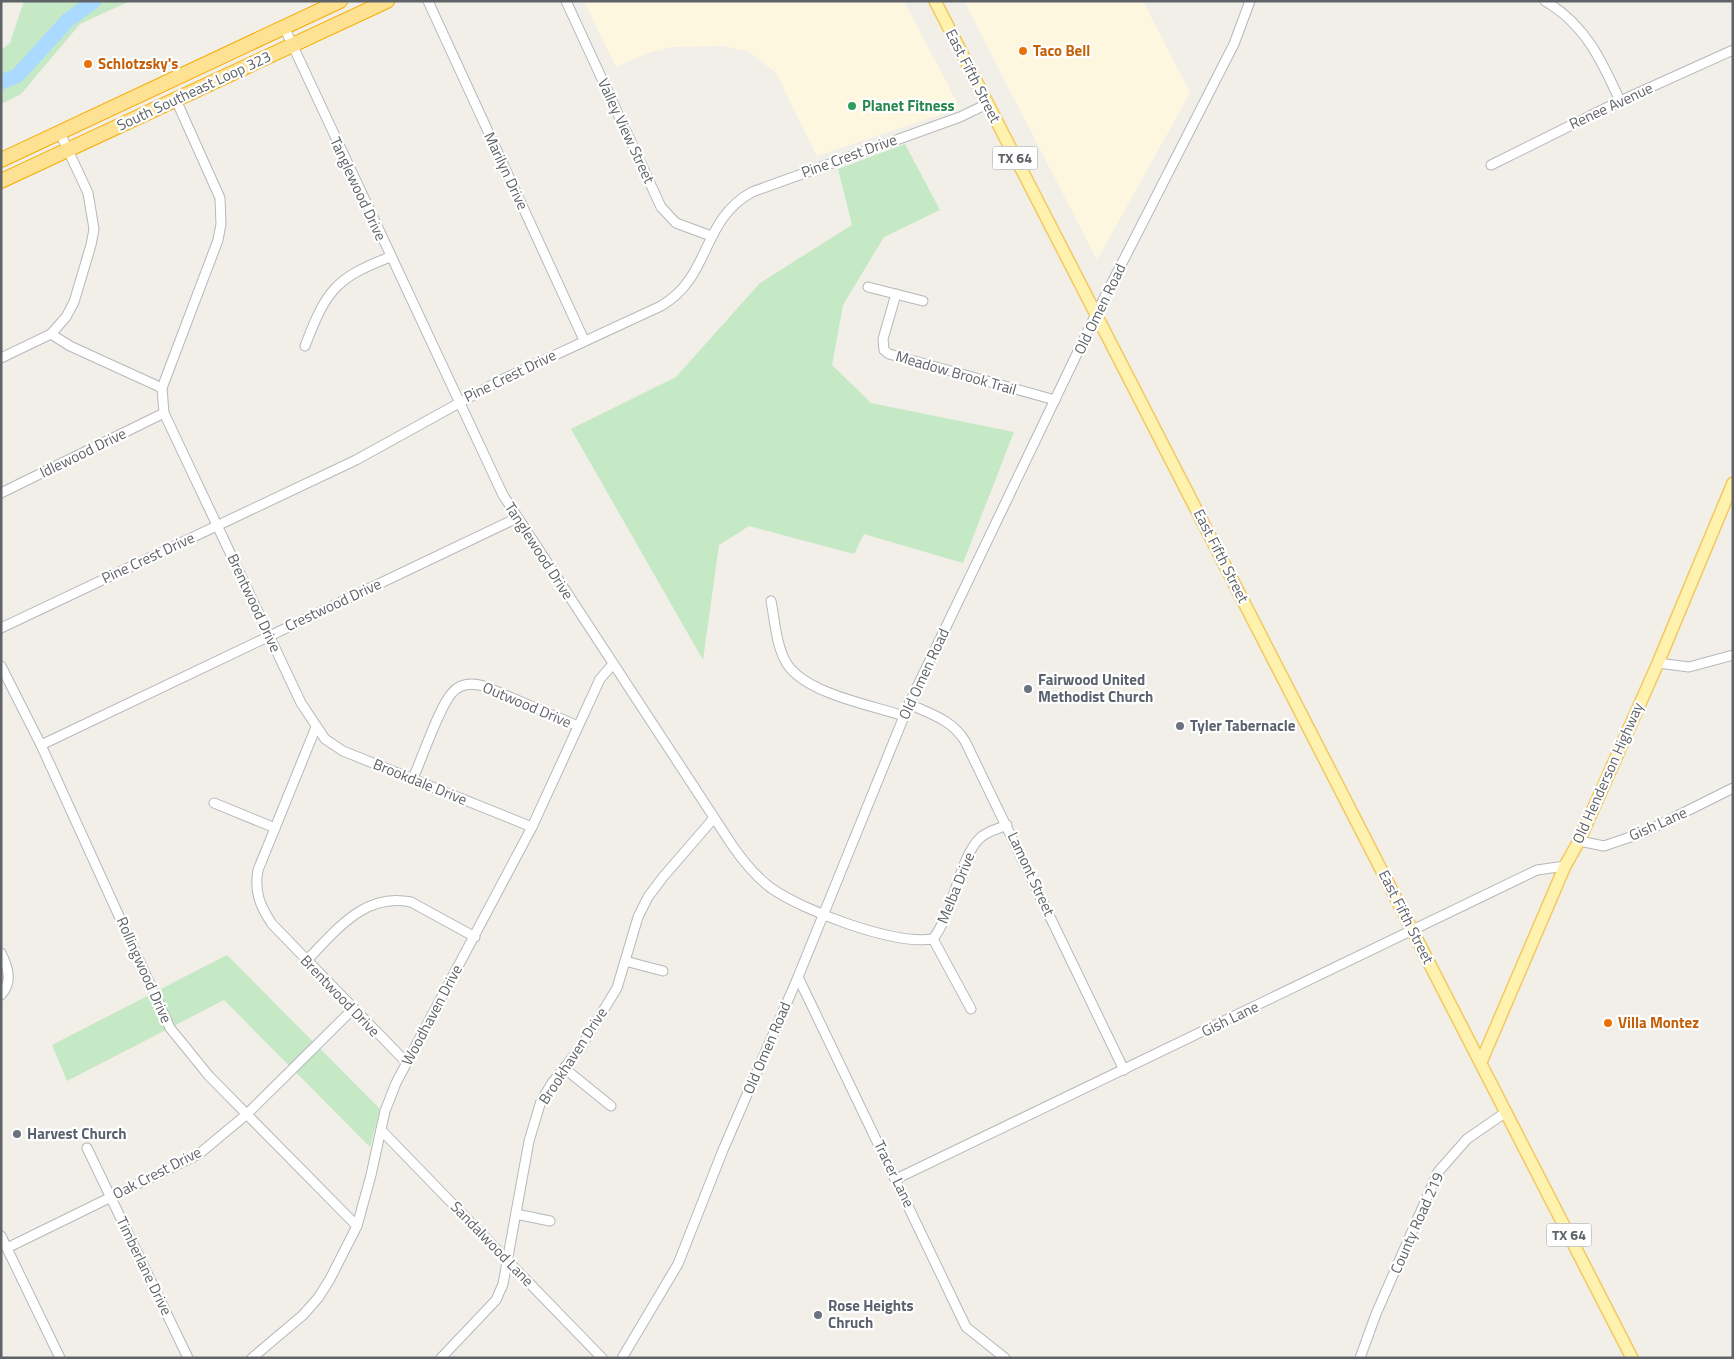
<svg xmlns="http://www.w3.org/2000/svg" width="1734" height="1359" font-family="'Titillium Web',sans-serif">
<style>
.commercial{fill:#fef7e0}
.green{fill:#c5e8c5}
.lines{fill:none;stroke-linecap:round;stroke-linejoin:round}
.river{stroke:#aadaff;stroke-width:15}
.minor-casing{stroke:#b5b8bc;stroke-width:11}
.major-casing{stroke:#f2c960;stroke-width:14}
.highway-casing{stroke:#f9ab00;stroke-width:16}
.minor{stroke:#fff;stroke-width:9}
.major{stroke:#fff2af;stroke-width:11}
.highway{stroke:#fde293;stroke-width:14}
.food-dot{fill:#e8710a;stroke:#fff;stroke-width:2}
.leisure-dot{fill:#2e9e5b;stroke:#fff;stroke-width:2}
.worship-dot{fill:#6b7280;stroke:#fff;stroke-width:2}
.labels{text-anchor:middle;stroke-width:4.5;stroke-linejoin:round;paint-order:stroke}
.shield{fill:#fff;stroke:#8f9295;stroke-width:1}
.shield-label{font-size:14px;font-weight:bold;fill:#5f6368}
.food-label{font-size:15px;font-weight:bold;fill:#c56008;stroke:#fff;text-anchor:start}
.street-label{font-size:15px;fill:#5f6368;stroke:#fff}
.leisure-label{font-size:15px;font-weight:bold;fill:#27864d;stroke:#fff;text-anchor:start}
.worship-label{font-size:15px;font-weight:bold;fill:#5b616d;stroke:#fff;text-anchor:start}
</style>
<rect width="100%" height="100%" fill="#f1efe8"/>
<!-- commercial -->
<g class="commercial">
<polygon points="584,1 904,1 960,108 817,156 776,73 748,51 722,46 672,47 649,53 616,67"/>
<polygon points="964,1 1143,1 1190,93 1097,260"/>
</g>
<!-- green -->
<g class="green">
<polygon points="24,1 130,1 80,24 21,94 1,104 1,50 10,43"/>
<polygon points="905,144 940,210 884,237 843,305 832,365 871,403 1014,432 963,563 864,534 854,554 749,526 719,545 703,660 571,429 676,377 760,283 852,225 838,169"/>
<polygon points="227,955 380,1109 370,1147 224,1000 67,1081 52,1045"/>
</g>
<g class="lines">
<!-- river -->
<polyline class="river" points="1,82 17,76 68,20 94,1"/>
<defs>
<g id="minor">
<polyline points="428,1 584,340"/>
<polyline points="566,1 661,207 676,223 711,236"/>
<path d="M 1545,1 C 1585,24 1602,61 1620,101"/>
<path d="M 284,27 L 503,495 L 732,845 C 743,861 755,876 771,888 C 804,911 893,945 933,939"/>
<polyline points="176,100 220,198 221,224 218,240 162,388 164,413 301,703 325,739 343,751 532,827"/>
<polyline points="1491,165 1620,101 1733,50"/>
<polyline points="868,287 923,301"/>
<polyline points="896,294 883,339 884,350 889,354 1055,400"/>
<polyline points="51,334 70,346 162,388"/>
<path d="M 305,346 C 326,291 335,278 390,257"/>
<polyline points="1,358 51,334 66,317 74,302 91,245 94,229 88,193 60,133"/>
<polyline points="1,493 164,413"/>
<path d="M 771,601 C 775,621 776,646 787,664 C 807,694 871,705 904,716"/>
<path d="M 1,628 L 356,460 L 499,381 L 661,306 C 712,276 700,221 752,192 L 960,117 L 987,104"/>
<polyline points="1658,663 1689,667 1733,655"/>
<polyline points="1,666 41,745 170,1028 209,1076 357,1226"/>
<path d="M 909,704 C 931,714 952,720 965,741 L 1124,1070"/>
<path d="M 316,727 L 258,870 C 254,892 260,906 272,924 L 406,1062"/>
<polyline points="41,745 517,518"/>
<path d="M 413,778 C 422,759 439,707 452,693 C 460,683 473,683 484,686 L 578,726"/>
<polyline points="214,803 275,828"/>
<polyline points="1579,841 1604,846 1645,832 1733,788"/>
<path d="M 933,939 C 953,914 960,856 980,838 C 987,831 998,829 1007,825"/>
<polyline points="933,939 971,1009"/>
<path d="M 1,953 C 8,967 13,982 1,995"/>
<path d="M 306,961 C 336,931 364,892 411,902 L 475,937"/>
<polyline points="625,961 663,971"/>
<polyline points="798,977 966,1327 1005,1358"/>
<polyline points="564,1068 611,1106"/>
<polyline points="381,1130 602,1358"/>
<polyline points="87,1148 188,1358"/>
<polyline points="896,1179 1537,870 1565,866"/>
<polyline points="516,1214 550,1221"/>
<polyline points="1,1236 60,1358"/>
<polyline points="7,1248 199,1154 247,1114 353,1009"/>
<polyline points="252,1358 303,1315 318,1298 330,1279 357,1226 371,1175 385,1111 396,1083 532,827 600,679 613,664"/>
<polyline points="441,1358 496,1300 503,1284 529,1141 541,1101 552,1083 581,1047 617,988 638,917 648,897 663,877 714,818"/>
<polyline points="622,1358 678,1264 723,1150 798,977 909,704 1096,314 1234,44 1250,1"/>
<polyline points="1360,1358 1376,1314 1438,1172 1467,1139 1506,1112"/>
</g>
<g id="major">
<polyline points="935,1 1632,1358"/>
<polyline points="1481,1062 1565,866 1579,841 1658,663 1733,483"/>
</g>
<g id="highway">
<polyline points="1,160 340,1"/>
<polyline points="1,181 387,1"/>
</g>
</defs>
<!-- minor casing -->
<use href="#minor" class="minor-casing"/>
<!-- major casing -->
<use href="#major" class="major-casing"/>
<!-- highway casing -->
<use href="#highway" class="highway-casing"/>
<!-- minor -->
<use href="#minor" class="minor"/>
<!-- major -->
<use href="#major" class="major"/>
<!-- highway -->
<use href="#highway" class="highway"/>
</g>
<!-- markers -->
<g class="food-dot">
<circle cx="1023" cy="51" r="5"/>
<circle cx="88" cy="64" r="5"/>
<circle cx="1608" cy="1023" r="5"/>
</g>
<circle class="leisure-dot" cx="852" cy="106" r="5"/>
<g class="worship-dot">
<circle cx="1028" cy="689" r="5"/>
<circle cx="1180" cy="726" r="5"/>
<circle cx="17" cy="1134" r="5"/>
<circle cx="818" cy="1315" r="5"/>
</g>
<g class="labels">
<!-- shield labels -->
<g class="shield">
<rect x="992.5" y="146.5" width="45" height="23" rx="4"/>
<rect x="1546.5" y="1223.5" width="45" height="23" rx="4"/>
</g>
<g class="shield-label">
<text x="1015" y="163">TX 64</text>
<text x="1569" y="1240">TX 64</text>
</g>
<!-- food labels -->
<g class="food-label">
<text x="1033" y="56">Taco Bell</text>
<text x="98" y="69">Schlotzsky's</text>
<text x="1618" y="1028">Villa Montez</text>
</g>
<!-- street labels -->
<g class="street-label">
<text transform="translate(973 76) rotate(63)" y="5">East Fifth Street</text>
<text transform="translate(194 91) rotate(-25)" y="5">South Southeast Loop 323</text>
<text transform="translate(1611 106) rotate(-25)" y="5">Renee Avenue</text>
<text transform="translate(626 131) rotate(65)" y="5">Valley View Street</text>
<text transform="translate(849 156) rotate(-20)" y="5">Pine Crest Drive</text>
<text transform="translate(506 171) rotate(65)" y="5">Marilyn Drive</text>
<text transform="translate(358 189) rotate(65)" y="5">Tanglewood Drive</text>
<text transform="translate(1100 309) rotate(-64)" y="5">Old Omen Road</text>
<text transform="translate(956 373) rotate(16)" y="5">Meadow Brook Trail</text>
<text transform="translate(510 376) rotate(-26)" y="5">Pine Crest Drive</text>
<text transform="translate(83 453) rotate(-26)" y="5">Idlewood Drive</text>
<text transform="translate(539 551) rotate(57)" y="5">Tanglewood Drive</text>
<text transform="translate(1221 556) rotate(63)" y="5">East Fifth Street</text>
<text transform="translate(148 558) rotate(-25)" y="5">Pine Crest Drive</text>
<text transform="translate(254 603) rotate(65)" y="5">Brentwood Drive</text>
<text transform="translate(333 605) rotate(-25)" y="5">Crestwood Drive</text>
<text transform="translate(924 674) rotate(-65)" y="5">Old Omen Road</text>
<text transform="translate(527 705) rotate(23)" y="5">Outwood Drive</text>
<text transform="translate(1608 773) rotate(-66)" y="5">Old Henderson Highway</text>
<text transform="translate(420 782) rotate(22)" y="5">Brookdale Drive</text>
<text transform="translate(1658 824) rotate(-24)" y="5">Gish Lane</text>
<text transform="translate(1031 874) rotate(65)" y="5">Lamont Street</text>
<text transform="translate(956 888) rotate(-68)" y="5">Melba Drive</text>
<text transform="translate(1406 917) rotate(63)" y="5">East Fifth Street</text>
<text transform="translate(144 970) rotate(66)" y="5">Rollingwood Drive</text>
<text transform="translate(340 996) rotate(46)" y="5">Brentwood Drive</text>
<text transform="translate(432 1015) rotate(-62)" y="5">Woodhaven Drive</text>
<text transform="translate(1230 1019) rotate(-26)" y="5">Gish Lane</text>
<text transform="translate(767 1048) rotate(-67)" y="5">Old Omen Road</text>
<text transform="translate(573 1056) rotate(-57)" y="5">Brookhaven Drive</text>
<text transform="translate(157 1173) rotate(-27)" y="5">Oak Crest Drive</text>
<text transform="translate(894 1174) rotate(64)" y="5">Tracer Lane</text>
<text transform="translate(1417 1223) rotate(-66)" y="5">County Road 219</text>
<text transform="translate(492 1244) rotate(46)" y="5">Sandalwood Lane</text>
<text transform="translate(144 1266) rotate(64)" y="5">Timberlane Drive</text>
</g>
<!-- leisure labels -->
<g class="leisure-label">
<text x="862" y="111">Planet Fitness</text>
</g>
<!-- worship labels -->
<g class="worship-label">
<text x="1038" y="685">Fairwood United<tspan x="1038" dy="17">Methodist Church</tspan></text>
<text x="1190" y="731">Tyler Tabernacle</text>
<text x="27" y="1139">Harvest Church</text>
<text x="828" y="1311">Rose Heights<tspan x="828" dy="17">Chruch</tspan></text>
</g>
</g>
<!-- border -->
<rect width="1734" height="1359" fill="none" stroke="#5f6368" stroke-width="5"/>
</svg>
